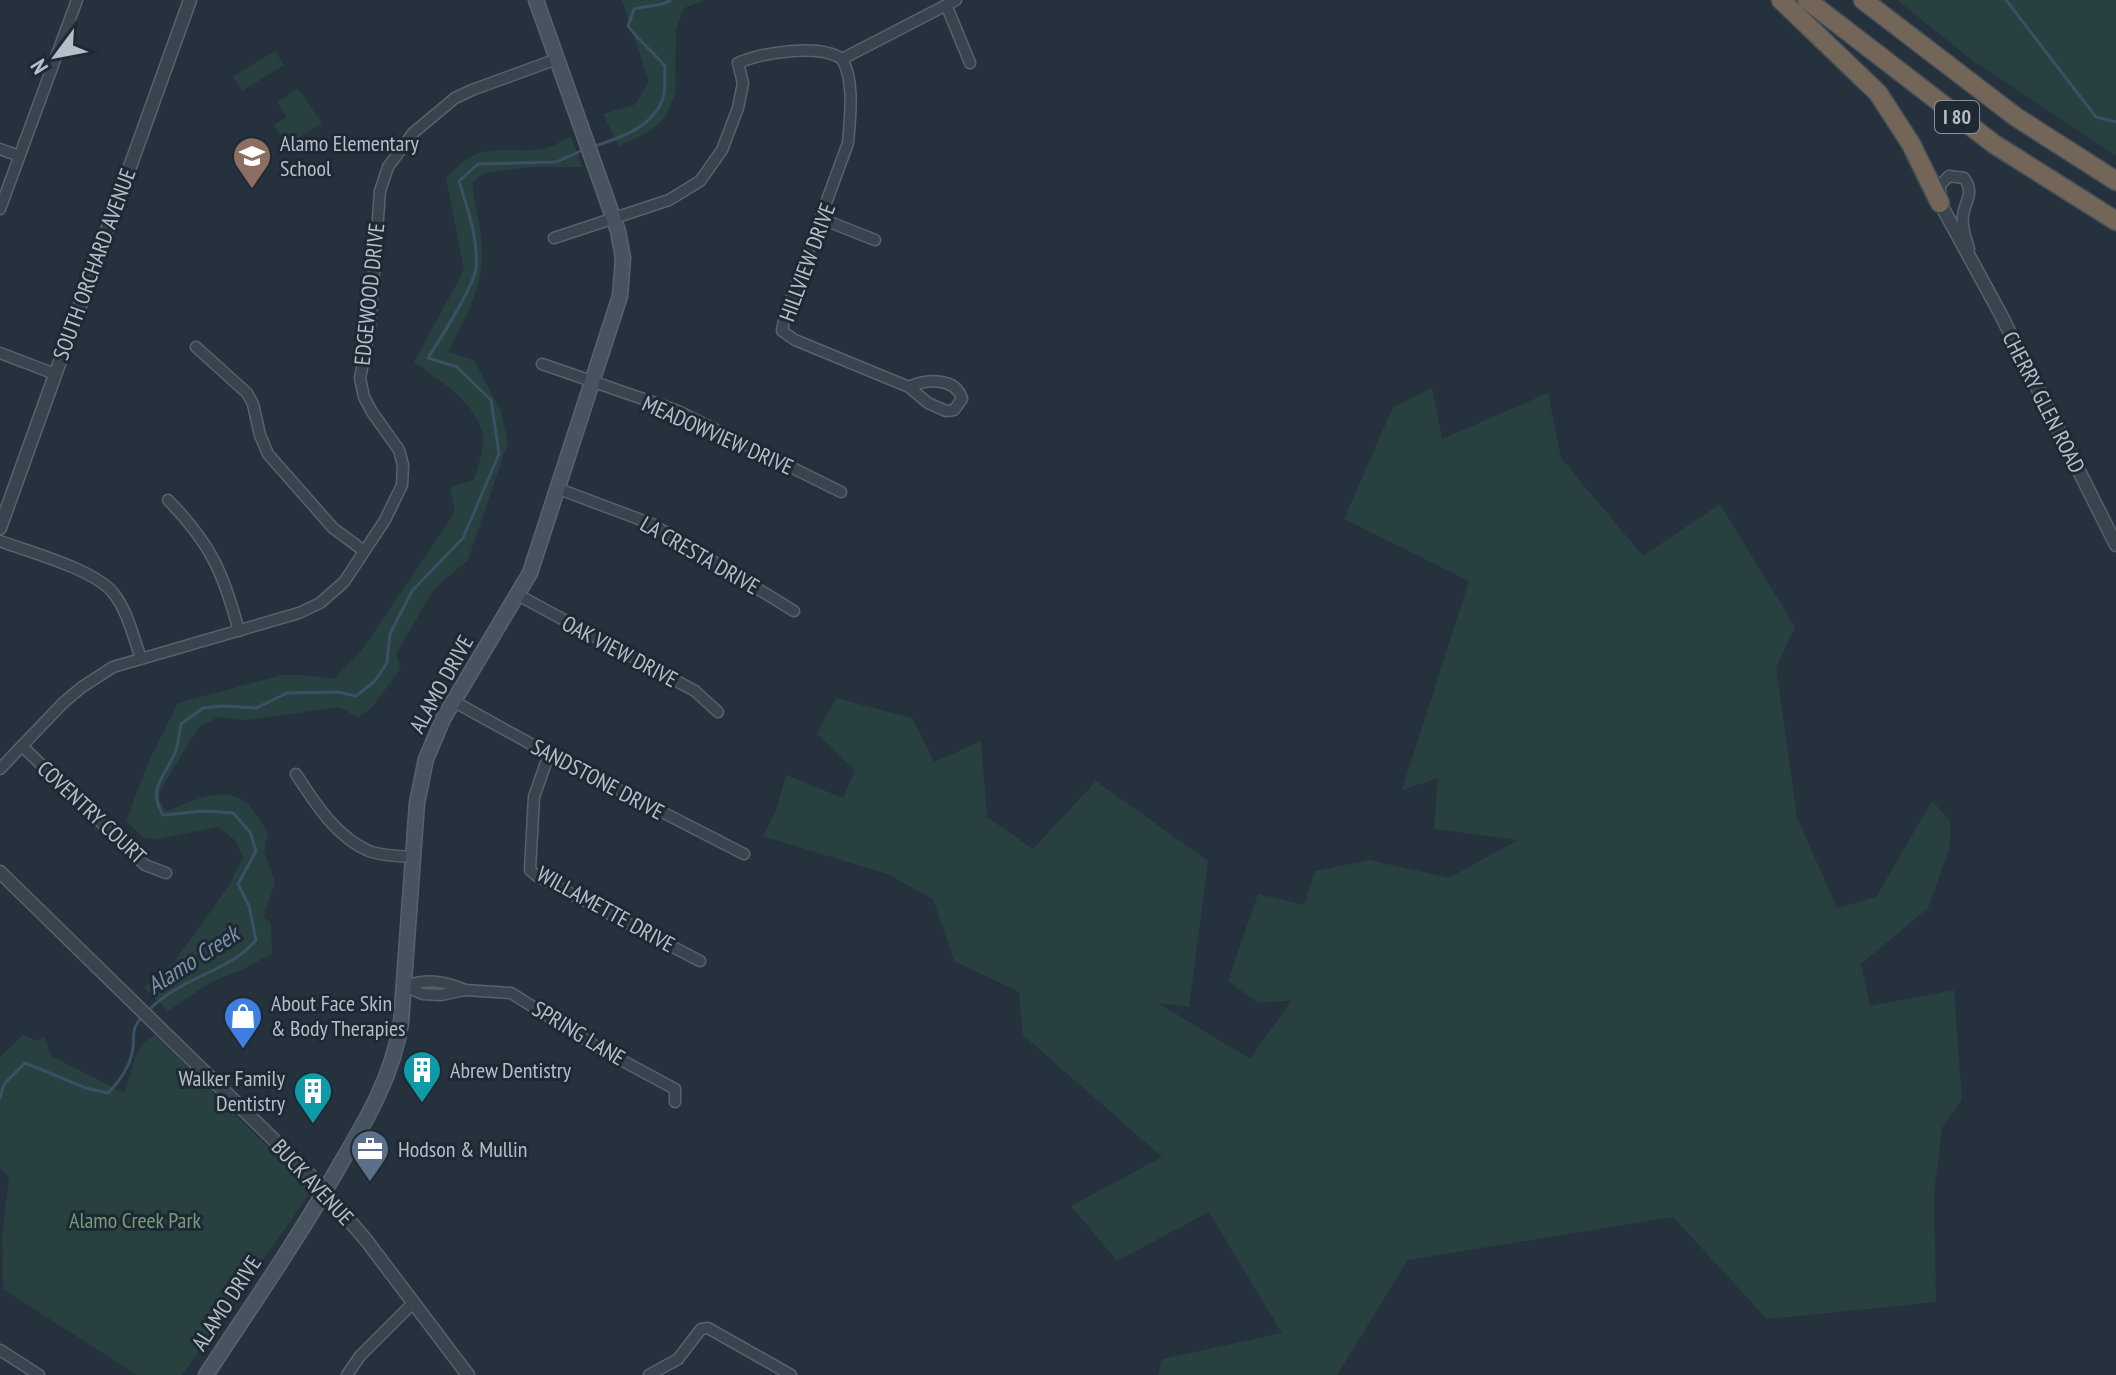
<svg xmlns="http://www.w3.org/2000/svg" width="2116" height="1375" font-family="'PT Sans Narrow',sans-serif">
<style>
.green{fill:#284040}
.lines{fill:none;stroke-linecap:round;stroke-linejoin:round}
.stream{stroke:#3a5064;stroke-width:3}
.minor-casing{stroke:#57626c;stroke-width:13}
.tertiary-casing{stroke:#57626c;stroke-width:15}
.secondary-casing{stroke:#57626c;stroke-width:17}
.motorway-casing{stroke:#444f59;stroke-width:21}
.minor{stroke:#39444e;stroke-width:10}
.tertiary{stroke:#39444e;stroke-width:12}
.secondary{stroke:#475460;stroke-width:14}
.motorway{stroke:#736557;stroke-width:18}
.labels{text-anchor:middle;stroke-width:6;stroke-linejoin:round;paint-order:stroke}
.shield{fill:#1e2933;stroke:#88929c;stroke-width:2}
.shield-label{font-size:20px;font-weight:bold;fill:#b5bfc9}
.poi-label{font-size:22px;fill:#b5bfc9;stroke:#1e2933;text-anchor:start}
.street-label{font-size:22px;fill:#b5bfc9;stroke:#1e2933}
.park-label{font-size:22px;fill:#749d79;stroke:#1e2933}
.water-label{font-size:24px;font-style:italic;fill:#7793aa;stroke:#1e2933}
</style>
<rect width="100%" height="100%" fill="#25323d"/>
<!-- green -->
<g class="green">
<polygon points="622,0 706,0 684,8 676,29 675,96 664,119 648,132 619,146 603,114 634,105 649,83"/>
<polygon points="1897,0 2116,0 2116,156 1972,60"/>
<polygon points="275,51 284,65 242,91 233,77"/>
<polygon points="298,89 322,123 287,145 274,125 287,117 277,102"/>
<path d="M 571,137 L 582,167 L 531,167 L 483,173 L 472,183 C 475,207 483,234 482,258 C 482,287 462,327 448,352 L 474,360 L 500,409 L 508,442 L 468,560 L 434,589 L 396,654 L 401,668 L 372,707 L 358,718 L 340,707 L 247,720 L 218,717 L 198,728 L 161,789 L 159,800 L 166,811 C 190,803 221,784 245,802 C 254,809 261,823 268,832 L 264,851 L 275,883 L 263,918 L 271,922 L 272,953 L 244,969 L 211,982 L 168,1011 L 144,987 L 174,962 L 228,887 L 243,858 L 236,841 L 218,827 L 158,839 L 144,838 L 126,821 L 148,763 L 178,703 L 282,675 L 302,675 L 334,679 L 360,653 L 455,512 L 450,487 L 474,480 C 477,468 485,448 483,436 C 478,404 438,379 414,362 L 464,270 L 446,178 C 483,138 496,155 542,149 C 552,147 562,141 571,137 Z"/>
<polygon points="1432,388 1442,439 1548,393 1561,458 1643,556 1720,504 1795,627 1776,667 1797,817 1837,908 1876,897 1932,801 1951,822 1949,850 1928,908 1861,964 1870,1006 1954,990 1962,1100 1942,1128 1934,1194 1936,1302 1767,1319 1673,1217 1408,1260 1337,1375 1158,1375 1162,1359 1282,1333 1209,1212 1117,1261 1071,1206 1162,1157 1023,1035 1019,992 954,961 933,899 887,874 763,836 776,811 786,775 843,798 855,770 817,734 836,698 912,718 934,762 981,741 987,817 1033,849 1096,781 1208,861 1189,1007 1158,1003 1250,1059 1292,1000 1258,1003 1228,981 1258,894 1304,905 1315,871 1369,860 1449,878 1518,840 1434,829 1438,778 1402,790 1469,581 1344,519 1393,407"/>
<path d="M 23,1035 L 38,1041 L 44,1036 L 51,1056 L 124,1093 C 134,1072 132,1045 155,1035 L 309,1188 L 308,1196 L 182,1375 L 137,1375 L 3,1289 L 2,1236 L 9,1178 L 0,1167 L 0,1057 Z"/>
</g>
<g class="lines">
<!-- stream -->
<g class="stream">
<polyline points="2006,0 2096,117 2116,122"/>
<path d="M 592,147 C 619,138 653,128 663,98 C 666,89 664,75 665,66 C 653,52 638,40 628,26 L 634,9 C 645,6 664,6 671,0"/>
<path d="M 147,1012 C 180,976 229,973 256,940 L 249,906 L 238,884 L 256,851 L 250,832 L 233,813 L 204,811 L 163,815 C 146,787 167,775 176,750 C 179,742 179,732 181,724 L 203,708 L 224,706 L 256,708 L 287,693 L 338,692 L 356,696 L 374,682 L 387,663 L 390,634 L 412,591 L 463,538 L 499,454 L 491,400 L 457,367 L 428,358 C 440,339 474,287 476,268 C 479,240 467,208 459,181 L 478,164 L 556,162 L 585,149"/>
<path d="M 0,1098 L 4,1084 L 25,1063 L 86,1088 L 108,1093 C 119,1082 128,1070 132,1054 C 136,1038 129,1031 142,1017"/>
</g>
<defs>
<g id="minor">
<polyline points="947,7 970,63"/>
<path d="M 842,59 C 855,81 850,118 848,143 L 785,315 L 782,331 L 795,340 L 909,387 L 928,403 L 946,411 L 954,410 L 962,399 C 956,377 926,379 909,387"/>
<polyline points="842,59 956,0"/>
<polyline points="0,149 19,156"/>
<path d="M 1940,194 L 1940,185 L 1949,176 L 1964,178 C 1975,193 1965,200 1963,216 C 1961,227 1966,238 1969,249"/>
<polyline points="0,209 77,0"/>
<polyline points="822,219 875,240"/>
<path d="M 554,238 L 669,200 L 700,181 L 722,150 L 738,108 L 743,83 L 738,63 C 761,53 819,43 842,59"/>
<polyline points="196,347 247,393 253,404 260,435 268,454 333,528 364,551"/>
<polyline points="0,353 55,374"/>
<polyline points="542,364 678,411 841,492"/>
<polyline points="559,489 652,524 794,611"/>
<path d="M 168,500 C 211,544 223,572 239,631"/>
<path d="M 0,541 C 29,552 97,570 114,594 C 128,612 133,637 141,658"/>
<polyline points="518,595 695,691 718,712"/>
<polyline points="453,701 549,754 744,854"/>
<polyline points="22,746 145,865 166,873"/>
<polyline points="549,754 534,797 530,870 537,876 700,961"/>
<polyline points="0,769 63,703 82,687 113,667 299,613 320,603 344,582 385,520 402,485 403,465 399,450 372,412 364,397 360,378 370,327 380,191 388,167 413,133 455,98 472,90 557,59"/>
<path d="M 296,774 C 315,803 336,837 369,851 C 382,856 399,856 413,857"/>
<polyline points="404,986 423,994 441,995 465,990 511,993 597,1047 675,1089 675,1102"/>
<path d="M 404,986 C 426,979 443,980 465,990"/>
<polyline points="0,1350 39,1375"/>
<polyline points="347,1375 360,1356 414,1302"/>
<polyline points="649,1375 678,1359 701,1329 708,1328 791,1375"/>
</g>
<g id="tertiary">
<polyline points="1940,203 2000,313 2116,545"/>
<polyline points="0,528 190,0"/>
<polyline points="0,872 312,1177 366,1240 468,1375"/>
</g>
<path id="secondary" d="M 206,1375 C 252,1305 300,1236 341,1163 C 367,1119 393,1075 401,1023 L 417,803 L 426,759 L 443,719 L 530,573 L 620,296 L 623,258 L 618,231 L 536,0"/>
<g id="motorway">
<polyline points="1781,0 1878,93 1911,144 1940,203"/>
<polyline points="1807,0 1994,144 2116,221"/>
<polyline points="1863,0 2016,117 2116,181"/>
</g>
</defs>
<!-- minor casing -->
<use href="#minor" class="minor-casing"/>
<!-- tertiary casing -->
<use href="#tertiary" class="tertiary-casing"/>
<!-- secondary casing -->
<use href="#secondary" class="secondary-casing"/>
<!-- motorway casing -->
<use href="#motorway" class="motorway-casing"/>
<!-- minor -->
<use href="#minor" class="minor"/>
<!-- tertiary -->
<use href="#tertiary" class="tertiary"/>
<!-- secondary -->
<use href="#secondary" class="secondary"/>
<!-- motorway -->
<use href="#motorway" class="motorway"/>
</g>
<!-- icons -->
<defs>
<symbol id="school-pin" viewBox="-11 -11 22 30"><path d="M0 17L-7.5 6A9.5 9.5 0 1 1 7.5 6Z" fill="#8d6e63" stroke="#1e2933"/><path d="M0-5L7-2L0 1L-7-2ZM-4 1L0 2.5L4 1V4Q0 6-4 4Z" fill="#fff"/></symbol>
<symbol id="shop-pin" viewBox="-11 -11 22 30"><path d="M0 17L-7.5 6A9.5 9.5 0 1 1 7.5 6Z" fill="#3f7fe0" stroke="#1e2933"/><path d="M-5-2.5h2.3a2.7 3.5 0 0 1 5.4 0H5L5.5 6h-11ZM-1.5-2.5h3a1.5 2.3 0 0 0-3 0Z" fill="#fff"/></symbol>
<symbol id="building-pin" viewBox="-11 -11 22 30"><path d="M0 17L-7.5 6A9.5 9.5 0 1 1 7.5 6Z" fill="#0f9aa8" stroke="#1e2933"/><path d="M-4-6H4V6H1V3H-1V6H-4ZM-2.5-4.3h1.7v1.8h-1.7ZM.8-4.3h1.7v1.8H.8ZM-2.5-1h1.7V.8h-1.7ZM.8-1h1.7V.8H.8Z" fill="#fff"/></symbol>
<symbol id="office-pin" viewBox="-11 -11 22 30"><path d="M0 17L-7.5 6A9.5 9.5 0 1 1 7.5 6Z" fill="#5c6f8a" stroke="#1e2933"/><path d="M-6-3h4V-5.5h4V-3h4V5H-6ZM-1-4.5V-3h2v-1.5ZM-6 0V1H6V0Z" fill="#fff"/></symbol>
</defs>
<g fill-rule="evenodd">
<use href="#school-pin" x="230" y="134" width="44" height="60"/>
<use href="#shop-pin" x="221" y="994" width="44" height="60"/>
<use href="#building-pin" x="400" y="1048" width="44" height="60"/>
<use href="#building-pin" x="291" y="1069" width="44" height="60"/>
<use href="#office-pin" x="348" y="1127" width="44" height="60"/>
</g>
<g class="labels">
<!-- shield labels -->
<rect class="shield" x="1935" y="101" width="44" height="32" rx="6"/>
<g class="shield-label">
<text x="1957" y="124">I 80</text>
</g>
<!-- poi labels -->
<g class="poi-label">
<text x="280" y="151">Alamo Elementary<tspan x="280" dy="25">School</tspan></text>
<text x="271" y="1011">About Face Skin<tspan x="271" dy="25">&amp; Body Therapies</tspan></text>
<text x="450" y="1078">Abrew Dentistry</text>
<text x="285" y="1086" text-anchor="end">Walker Family<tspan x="285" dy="25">Dentistry</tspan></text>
<text x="398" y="1157">Hodson &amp; Mullin</text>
</g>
<!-- street labels -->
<g class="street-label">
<text transform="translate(807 262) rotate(-70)" y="8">HILLVIEW DRIVE</text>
<text transform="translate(94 264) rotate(-70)" y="8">SOUTH ORCHARD AVENUE</text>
<text transform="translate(369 294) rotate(-84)" y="8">EDGEWOOD DRIVE</text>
<text transform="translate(2044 402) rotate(63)" y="8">CHERRY GLEN ROAD</text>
<text transform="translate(718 435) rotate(24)" y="8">MEADOWVIEW DRIVE</text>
<text transform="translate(700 555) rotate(30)" y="8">LA CRESTA DRIVE</text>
<text transform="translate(620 651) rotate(28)" y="8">OAK VIEW DRIVE</text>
<text transform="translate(441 684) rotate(-61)" y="8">ALAMO DRIVE</text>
<text transform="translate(598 779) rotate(28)" y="8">SANDSTONE DRIVE</text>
<text transform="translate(92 812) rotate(43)" y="8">COVENTRY COURT</text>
<text transform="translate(606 909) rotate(29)" y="8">WILLAMETTE DRIVE</text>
<text transform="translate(579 1033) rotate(31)" y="8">SPRING LANE</text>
<text transform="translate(313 1182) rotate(47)" y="8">BUCK AVENUE</text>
<text transform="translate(226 1303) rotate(-57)" y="8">ALAMO DRIVE</text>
</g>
<!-- park labels -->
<g class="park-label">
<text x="135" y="1228">Alamo Creek Park</text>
</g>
<!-- water labels -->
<g class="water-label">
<text transform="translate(193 960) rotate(-33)" y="8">Alamo Creek</text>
</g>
</g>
<!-- north arrow -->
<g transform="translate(56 56) rotate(238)" stroke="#1e2933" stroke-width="6" paint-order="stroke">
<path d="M0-6L14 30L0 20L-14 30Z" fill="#b5bfc9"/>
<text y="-12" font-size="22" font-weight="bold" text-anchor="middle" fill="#b5bfc9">N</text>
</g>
</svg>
